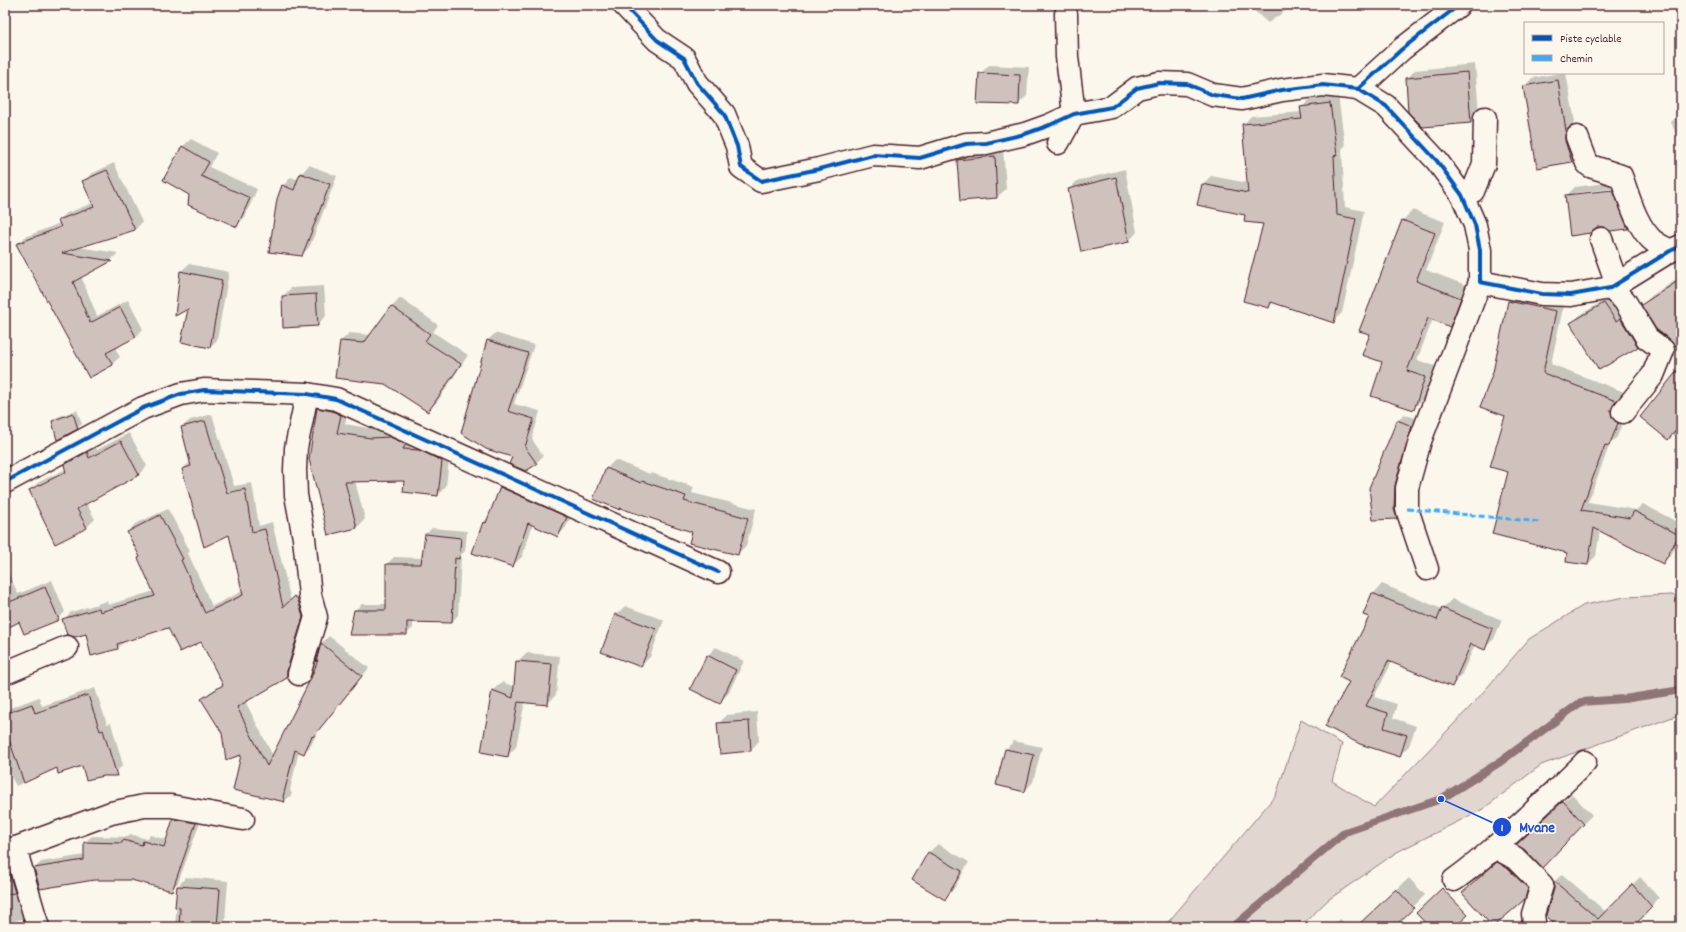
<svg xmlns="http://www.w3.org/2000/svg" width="1686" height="932" font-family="Dekko,sans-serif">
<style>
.green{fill:#e2d7d0;stroke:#967b7e}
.shadow{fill:#0003;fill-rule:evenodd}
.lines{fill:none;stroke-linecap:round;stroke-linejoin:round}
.stream{stroke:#907477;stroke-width:8}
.building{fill:#cfc2bc;stroke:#4a1f2b}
.minor-casing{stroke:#4a1f2b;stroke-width:25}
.minor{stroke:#fbf7ec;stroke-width:22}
.quiet{stroke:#3fa9f5;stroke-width:3;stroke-dasharray:6 3;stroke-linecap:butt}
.cycleway-casing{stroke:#fbf7ec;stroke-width:6}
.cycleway{stroke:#0057b8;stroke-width:4}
.leader{fill:none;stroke:#1d4ed8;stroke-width:1.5}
.callout-dot{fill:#1d4ed8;stroke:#fbf7ec;stroke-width:1.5}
.mark-label{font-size:12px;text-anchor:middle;font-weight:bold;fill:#fff}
.callout-label{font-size:15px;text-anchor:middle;font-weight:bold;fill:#1d4ed8;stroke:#fbf7ec;stroke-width:3.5;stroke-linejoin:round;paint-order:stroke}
</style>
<rect width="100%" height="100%" fill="#fbf7ec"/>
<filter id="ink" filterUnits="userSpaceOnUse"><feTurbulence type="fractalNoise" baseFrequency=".025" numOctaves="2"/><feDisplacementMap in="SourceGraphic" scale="8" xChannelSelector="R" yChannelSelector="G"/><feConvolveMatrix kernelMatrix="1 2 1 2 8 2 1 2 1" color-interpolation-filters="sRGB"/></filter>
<g filter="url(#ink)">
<!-- green -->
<polygon class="green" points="1672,595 1681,598 1681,714 1541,765 1483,809 1397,852 1328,900 1300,927 1164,927 1276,795 1301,720 1342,744 1332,781 1374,807 1472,705 1529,639 1584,605 1625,597"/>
<!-- shadow -->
<g class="shadow">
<polygon points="1248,5 1294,5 1268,23"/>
<polygon points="1681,62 1681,89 1676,67"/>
<polygon points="1475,64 1479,113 1471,122 1407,79 1415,70"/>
<polygon points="989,65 1029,67 1027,96 1018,104 980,74"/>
<polygon points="1560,73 1566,73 1575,122 1573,126 1573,132 1580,153 1571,161 1524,87 1532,78"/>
<polygon points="1338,95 1345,146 1342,149 1345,207 1364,211 1342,313 1333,321 1273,302 1269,307 1265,223 1246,214 1203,184 1211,176 1248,183 1243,125 1251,116 1302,112 1301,108 1310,99"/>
<polygon points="1681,113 1681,148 1671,122"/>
<polygon points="191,139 217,153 209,167 257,189 245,217 236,226 190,194 182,147"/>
<polygon points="1003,148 1006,189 997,197 958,160 967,152"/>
<polygon points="114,163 142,222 135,230 78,247 118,253 111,260 81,276 97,316 128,300 143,329 135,337 115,348 120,357 112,364 18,244 25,237 60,223 59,220 67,213 93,203 83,182 91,174"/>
<polygon points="309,165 337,176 310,246 302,255 283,186 291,177 299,180 301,174"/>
<polygon points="1125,169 1137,232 1129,241 1069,189 1077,181"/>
<path d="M 1621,181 L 1636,219 L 1628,228 L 1610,230 L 1566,196 L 1575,187 ZM 1617,188 L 1618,190 L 1574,195 L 1574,193 Z"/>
<polygon points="1413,210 1445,222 1426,270 1471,287 1460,315 1450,325 1433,319 1417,360 1435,366 1424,398 1413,408 1383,362 1371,334 1402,221"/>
<polygon points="189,264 229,272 217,340 210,347 189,307 181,271"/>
<polygon points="1681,277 1681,340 1643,305 1651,296"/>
<polygon points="324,286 326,316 317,325 283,296 291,288"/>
<polygon points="1517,293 1564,303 1551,364 1624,392 1618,401 1626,414 1617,437 1610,444 1588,502 1636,510 1643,504 1681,524 1681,536 1671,555 1663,563 1600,530 1596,556 1588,564 1568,552 1510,471 1506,415 1494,372 1509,301"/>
<polygon points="1613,295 1646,337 1638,346 1599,369 1572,323 1580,315"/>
<polygon points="400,298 438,325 433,332 468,355 437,402 428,410 386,383 341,341 349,333 371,335 392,307"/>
<polygon points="495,333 534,345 514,404 540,411 532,439 543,456 536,463 513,456 462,433 488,340"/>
<polygon points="1681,369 1681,442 1673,434"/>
<polygon points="326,400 349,406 345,424 380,430 450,452 446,486 438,495 405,480 355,481 365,519 357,528 318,409"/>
<polygon points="77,410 82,424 77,428 53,421 57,417"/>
<polygon points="212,414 234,486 252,483 259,526 272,522 291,601 303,590 310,609 294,670 287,677 245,701 273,756 312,678 320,658 317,660 322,643 329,636 369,668 318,731 311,745 303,753 299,751 290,790 292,794 285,801 234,789 242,753 203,700 210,692 223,684 202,641 169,627 125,641 118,648 92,655 86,633 64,619 71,612 107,601 108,605 154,591 140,557 128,532 135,524 168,509 190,551 188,553 212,606 243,591 229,533 183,469 190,462 182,427 190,420"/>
<polygon points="1404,414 1418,419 1403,511 1397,518 1373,519 1398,420"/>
<polygon points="129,433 147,466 138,475 86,503 95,519 86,528 30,490 39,482 66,469 65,465 73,456 95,445 97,450"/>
<polygon points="615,460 650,474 651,473 694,487 692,493 756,509 746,546 737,554 693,532 621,507 619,509 607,468"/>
<polygon points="509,479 575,509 566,527 558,536 533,524 522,557 513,565 484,522 489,516 501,488"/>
<polygon points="432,528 467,531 465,551 461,555 458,615 452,622 413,621 413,628 406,634 355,610 362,604 387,604 387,564 394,557 423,558 426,534"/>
<polygon points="5,566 18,594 52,580 65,612 58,619 19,620 5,628"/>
<polygon points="1382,584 1442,609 1452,599 1502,620 1494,639 1484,648 1475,645 1461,676 1452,686 1392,662 1374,697 1397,704 1393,718 1416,726 1409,746 1399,756 1360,743 1350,682 1370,616 1373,594"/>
<polygon points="625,606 664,620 650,657 641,666 616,615"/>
<polygon points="716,647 744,661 728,694 719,702 707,656"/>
<polygon points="526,653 560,656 556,695 547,704 525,701 516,747 507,756 482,751 493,690 502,682 515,687 517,662"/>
<polygon points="95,688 107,724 111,723 123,765 115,773 83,765 57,767 16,786 5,765 5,712 10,708 39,697 42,706"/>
<polygon points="757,712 759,741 751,750 718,724 727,715"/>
<polygon points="1014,741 1042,747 1033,782 1025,791 1006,749"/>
<polygon points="1681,787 1681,800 1675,794"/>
<polygon points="1572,794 1592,815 1542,866 1524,848 1526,836"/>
<polygon points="180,813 202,817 178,883 171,889 131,879 35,868 41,862 85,855 85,842 92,836 128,837 130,834 147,839 150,835 167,840 174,820"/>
<polygon points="938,844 969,862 953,890 945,898 913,880 929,852"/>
<polygon points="1506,854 1533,889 1524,898 1472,884"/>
<polygon points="11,863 26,915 22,919 5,923 5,865"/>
<polygon points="1562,874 1606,912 1640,877 1659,898 1632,927 1559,927 1555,881"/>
<polygon points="186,877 228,881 225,922 220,927 175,927 178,886"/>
<polygon points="1409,878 1425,895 1393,927 1357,927"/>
<polygon points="1340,919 1348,927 1332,927"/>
</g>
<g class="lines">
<!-- stream -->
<polyline class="stream" points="1233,927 1345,832 1441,799 1500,762 1581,702 1624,699 1681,690"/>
</g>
<!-- building -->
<g class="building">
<polygon points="1467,72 1471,123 1423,127 1408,112 1406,78"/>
<polygon points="979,73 1020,75 1019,105 977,104"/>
<polygon points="1558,80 1566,131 1565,135 1565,141 1572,162 1537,168 1523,86"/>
<polygon points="1330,103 1337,155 1334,156 1337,215 1356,219 1334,323 1271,302 1269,308 1243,301 1263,224 1244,222 1245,215 1197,205 1202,184 1248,193 1242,124 1302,119 1300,107"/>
<polygon points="182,146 209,162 201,176 250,198 237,227 188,205 189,195 163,180"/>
<polygon points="995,156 997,198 960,201 957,160"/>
<polygon points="107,170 135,230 62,253 112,261 73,282 90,323 120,307 136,337 106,353 113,365 89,378 16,244 61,227 58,220 94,207 82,181"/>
<polygon points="300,173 330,184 302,256 269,252 277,199 282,185 294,190"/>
<polygon points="1116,177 1129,242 1081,252 1068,189"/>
<polygon points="1613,190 1628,229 1610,231 1604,227 1597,227 1590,233 1570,236 1565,195"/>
<polygon points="1402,220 1435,233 1416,281 1461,298 1450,327 1428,318 1407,371 1425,377 1414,410 1371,396 1382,362 1362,355 1370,334 1359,331"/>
<polygon points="180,271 222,280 210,348 181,342 188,309 175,316"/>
<polygon points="1681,279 1681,342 1675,346 1670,340 1656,329 1641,305"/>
<polygon points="316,294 318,326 283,328 282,296"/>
<polygon points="1508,301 1556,311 1543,373 1616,401 1611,410 1612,417 1618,423 1609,446 1605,445 1581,510 1630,518 1634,511 1679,535 1663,564 1594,528 1588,565 1566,562 1567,553 1492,534 1508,472 1490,467 1505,416 1480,407 1493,372"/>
<polygon points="1604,303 1616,321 1620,318 1638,347 1599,370 1570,323"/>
<polygon points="391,306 430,334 425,341 461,364 428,412 385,384 335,378 340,341 364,343"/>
<polygon points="487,340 528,353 508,411 534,419 525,447 537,464 526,471 509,464 512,457 486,449 461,433"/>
<polygon points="1681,366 1681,424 1668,440 1640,417"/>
<polygon points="317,408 332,411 341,415 337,433 371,438 390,437 406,444 403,449 419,450 442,461 438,496 403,492 404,481 345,482 357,528 328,535 309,459"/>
<polygon points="73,413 78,429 57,440 52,421"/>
<polygon points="1397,420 1412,426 1395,485 1394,509 1397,519 1373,520 1369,488"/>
<polygon points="205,421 227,493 245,489 252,532 265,529 283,607 295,596 298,600 303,617 287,670 287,678 237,707 267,766 311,678 318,660 316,662 321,643 362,676 313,737 312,736 304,754 295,750 283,797 285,802 233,790 241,755 226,760 222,733 201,699 223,685 201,642 180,652 168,628 117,644 118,649 91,656 86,634 75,637 67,635 62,619 99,608 100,612 155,596 138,558 140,557 127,532 160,515 183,559 181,560 205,613 243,595 229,535 204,547 182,469 191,466 181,427"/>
<polygon points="121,441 139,475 77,509 87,528 55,544 29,490 66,472 64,465 87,452 89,458"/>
<polygon points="606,468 641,483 642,481 686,496 684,501 748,518 738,555 689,543 692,532 620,508 620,510 593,499"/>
<polygon points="500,487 567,517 558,537 528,523 513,567 472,553 483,522 486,523"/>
<polygon points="425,534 461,538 459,559 455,558 452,623 407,622 407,635 349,635 354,610 386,610 386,564 421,564"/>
<polygon points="45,587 59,620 24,634 19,622 5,629 5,604"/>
<polygon points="1372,593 1437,620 1442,608 1493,629 1485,650 1471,644 1452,687 1388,661 1366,706 1388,713 1384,728 1407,735 1400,757 1360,744 1325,726 1349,682 1339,677 1369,617 1363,615"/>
<polygon points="615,614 656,629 641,667 601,652"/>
<polygon points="707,655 736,670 720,704 690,689"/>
<polygon points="516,661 552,664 548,705 518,702 508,757 481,752 492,690 513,698"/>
<polygon points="88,695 100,731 103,730 117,776 104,776 86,780 82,766 58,774 57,768 24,783 5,728 5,714 32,704 35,713"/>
<polygon points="749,721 751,751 720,754 717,723"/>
<polygon points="1005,749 1034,755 1025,792 996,785"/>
<polygon points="1563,801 1584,824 1542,868 1524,849 1516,845"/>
<polygon points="173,819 196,823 172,891 131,880 94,880 40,889 34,868 84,860 84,842 122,843 123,840 142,845 143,841 164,847"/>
<polygon points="928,852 962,871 945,900 912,880"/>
<polygon points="1497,862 1507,868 1528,888 1525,899 1493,927 1462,893"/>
<polygon points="9,872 15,893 5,894 5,873"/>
<polygon points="1554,881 1598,919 1632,884 1652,907 1633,927 1557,927 1546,915 1554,889"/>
<polygon points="177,886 220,889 217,927 179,927 180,908 175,907"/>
<polygon points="1442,888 1468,915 1455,927 1429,927 1416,913"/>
<polygon points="1396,889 1414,908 1394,927 1356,927"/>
</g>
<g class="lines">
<defs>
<g id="minor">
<polyline points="624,5 657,40 684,58 697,83 724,114 737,146 741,167 761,181 819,169 873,155 920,158 966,144 986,143 1025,134 1050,125 1074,114 1112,107 1137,88 1159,83 1187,84 1213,95 1242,99 1282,90 1323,85 1358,89"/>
<polyline points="1459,5 1402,49 1358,89 1386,106 1437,161 1462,195 1475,225 1480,250 1480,282 1542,294 1571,295 1610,288 1670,251 1681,246"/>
<path d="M 1577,137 L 1587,163 L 1590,166 L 1621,176 C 1629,197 1635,223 1651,239 C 1656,244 1664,247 1670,251"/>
<polyline points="1058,143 1074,114 1067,57 1066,14"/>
<polyline points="1462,195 1473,191 1484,164 1485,118"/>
<polyline points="1601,239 1617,284"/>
<polyline points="1610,288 1624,300 1647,338 1663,350 1653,375 1623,412"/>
<polyline points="5,482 143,408 181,394 204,390 307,394 336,399 718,572"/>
<polyline points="1427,569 1407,509 1407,488 1420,441 1480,282"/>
<polyline points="5,673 67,647"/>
<polyline points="299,674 316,617 310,595 304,538 296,495 295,470 296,448 307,394"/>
<polyline points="1495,847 1515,858 1542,885 1533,914 1534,922 1532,927"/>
<polyline points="15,848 38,927"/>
<polyline points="5,852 111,813 144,806 171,806 243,819"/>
<path d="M 1454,880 C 1480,862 1504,839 1528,817 C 1547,798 1567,781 1585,762"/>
</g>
</defs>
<!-- minor casing -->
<use href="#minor" class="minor-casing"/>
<!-- minor -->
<use href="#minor" class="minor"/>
<!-- quiet -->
<polyline class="quiet" points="1407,509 1541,522"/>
<defs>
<g id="cycleway">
<polyline points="624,5 657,40 684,58 697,83 724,114 737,146 741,167 761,181 819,169 873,155 920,158 966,144 986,143 1025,134 1050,125 1074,114 1112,107 1137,88 1159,83 1187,84 1213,95 1242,99 1282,90 1323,85 1358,89"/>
<polyline points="1459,5 1402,49 1358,89 1386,106 1437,161 1462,195 1475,225 1480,250 1480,282 1542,294 1571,295 1610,288 1670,251 1681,246"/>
<polyline points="5,482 143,408 181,394 204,390 307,394 336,399 718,572"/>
</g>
</defs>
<!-- cycleway casing -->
<use href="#cycleway" class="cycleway-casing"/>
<!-- cycleway -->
<use href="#cycleway" class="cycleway"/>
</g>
</g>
<!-- callouts -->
<path class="leader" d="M1441 799L1502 827"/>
<g class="callout-dot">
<circle cx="1441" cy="799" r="4"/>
<circle cx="1502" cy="827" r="10"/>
</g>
<g class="mark-label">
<text x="1502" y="831">1</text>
</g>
<g class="callout-label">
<text x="1537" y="832">Mvane</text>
</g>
<!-- margin -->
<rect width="1686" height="932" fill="none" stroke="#fbf7ec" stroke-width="20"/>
<rect x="10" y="10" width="1666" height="912" fill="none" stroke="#4a1f2b" stroke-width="1.5" filter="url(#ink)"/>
<!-- legend -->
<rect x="1524" y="22" width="140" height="52" fill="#fbf7ec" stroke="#b4a19f"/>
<rect x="1532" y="35" width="20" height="6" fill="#0057b8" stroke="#b4a19f"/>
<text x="1560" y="42" font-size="12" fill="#4a1f2b">Piste cyclable</text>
<rect x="1532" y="55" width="20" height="6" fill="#3fa9f5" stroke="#b4a19f"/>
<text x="1560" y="62" font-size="12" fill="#4a1f2b">Chemin</text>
</svg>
